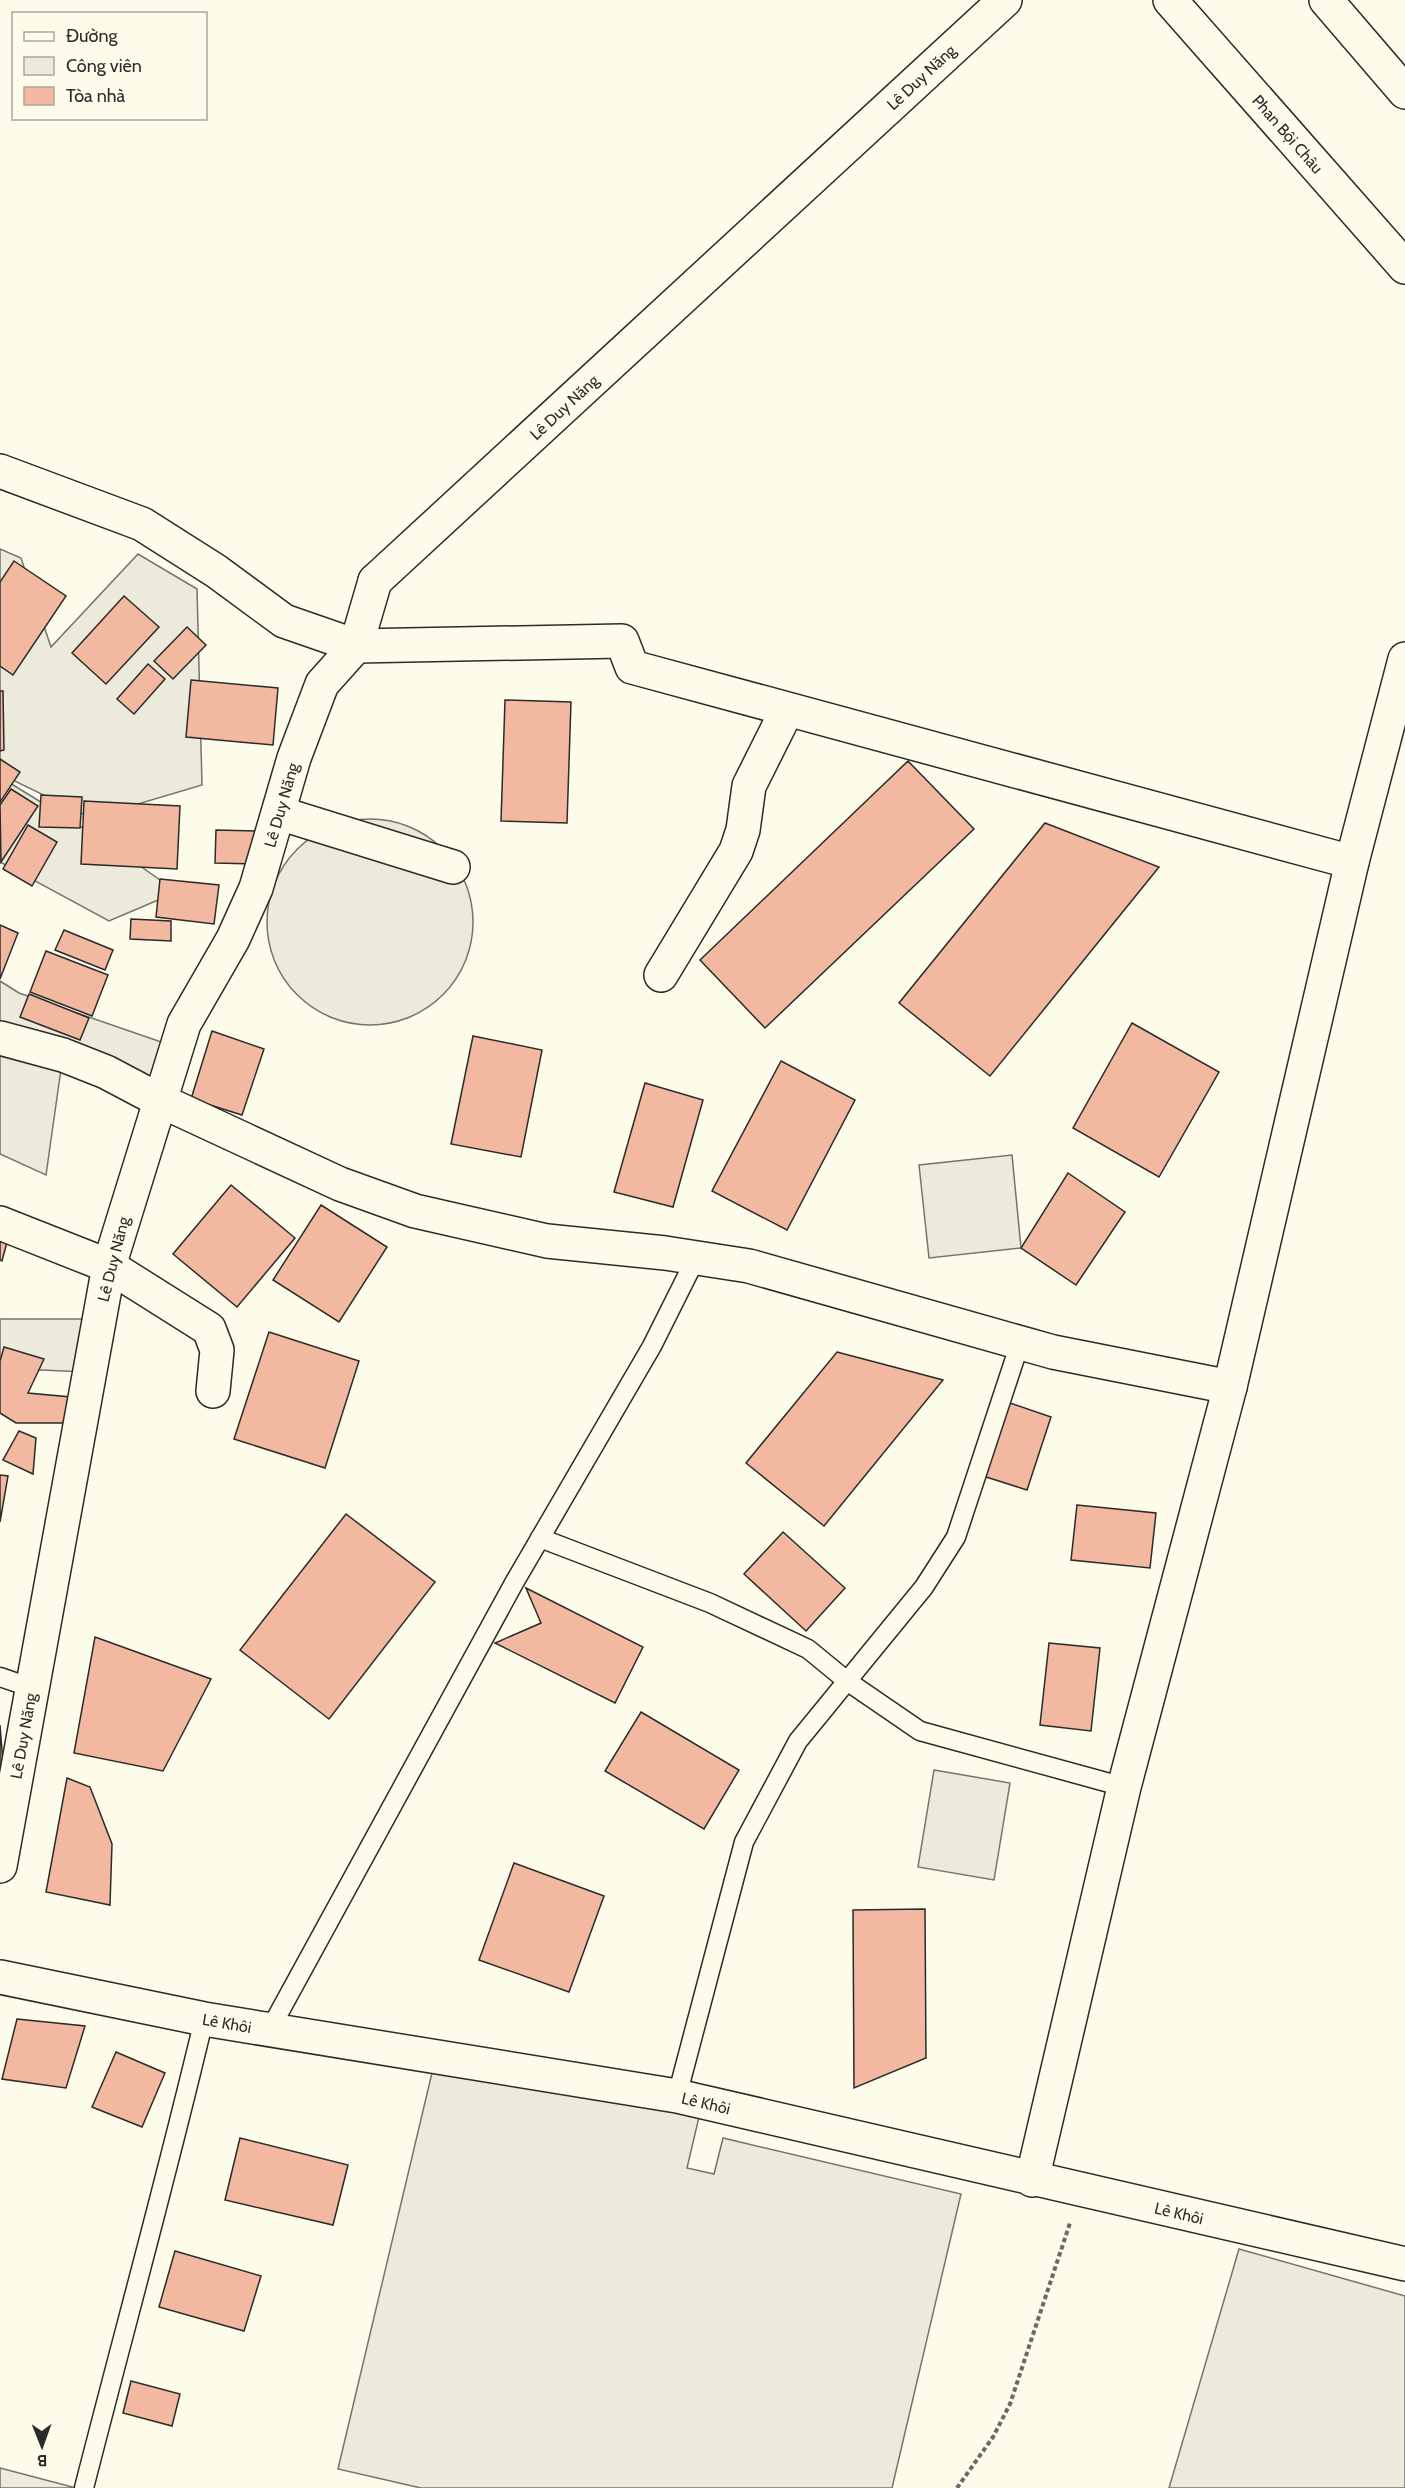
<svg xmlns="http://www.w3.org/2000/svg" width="1405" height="2488" font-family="Cabin,sans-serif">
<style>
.green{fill:#ecebdb;stroke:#74746e;stroke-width:1.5}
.building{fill:#f2b8a0;stroke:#2b2b2b;stroke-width:1.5}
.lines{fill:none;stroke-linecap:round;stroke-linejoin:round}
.service-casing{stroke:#2b2b2b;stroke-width:21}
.minor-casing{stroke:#2b2b2b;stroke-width:36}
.tertiary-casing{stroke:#2b2b2b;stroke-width:36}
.path{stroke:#6a6964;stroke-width:4;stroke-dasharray:4.5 3;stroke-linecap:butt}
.service{stroke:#fdfbea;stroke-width:18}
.minor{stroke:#fdfbea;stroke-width:33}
.tertiary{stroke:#fdfbea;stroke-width:33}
.labels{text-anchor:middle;stroke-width:4.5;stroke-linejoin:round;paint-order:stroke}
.street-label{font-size:16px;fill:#2b2b2b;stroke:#fdfbea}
</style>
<rect width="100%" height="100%" fill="#fdfbea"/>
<!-- green -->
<g class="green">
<polygon points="0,549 21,558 51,647 138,554 197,589 202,785 91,818 0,774"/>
<polygon points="0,777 106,842 177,892 109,921 0,862"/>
<circle cx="370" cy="922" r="103"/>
<polygon points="0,981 19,993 170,1045 155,1096 0,1024"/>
<polygon points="0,1043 63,1055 46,1175 0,1154"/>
<polygon points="1012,1155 1021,1248 929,1258 919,1165"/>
<polygon points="0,1319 105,1319 105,1373 0,1368"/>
<polygon points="934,1770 1010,1783 994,1880 918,1867"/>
<polygon points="436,2056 699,2117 687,2168 714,2174 723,2138 961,2194 892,2488 421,2488 338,2469"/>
<polygon points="1239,2249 1405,2296 1405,2488 1169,2488"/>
<polygon points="0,2468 76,2488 0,2488"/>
</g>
<!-- building -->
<g class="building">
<polygon points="14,561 66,596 13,675 0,666 0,582"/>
<polygon points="124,596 159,627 106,684 72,653"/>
<polygon points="187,627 206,645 173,679 154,661"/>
<polygon points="148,664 165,679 134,714 117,699"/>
<polygon points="191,680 278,688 273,745 186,737"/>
<polygon points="0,691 3,691 4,750 0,751"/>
<polygon points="505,700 571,702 567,823 501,821"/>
<polygon points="0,759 20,772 0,802"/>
<polygon points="908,761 974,829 765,1028 700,960"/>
<polygon points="11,789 38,806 1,862 0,805"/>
<polygon points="41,795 82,797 80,828 39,827"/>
<polygon points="84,801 180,806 177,869 81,864"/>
<polygon points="1045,823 1159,867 990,1076 899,1003"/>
<polygon points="28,825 57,842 32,886 3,869"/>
<polygon points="216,830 257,831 256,864 215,863"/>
<polygon points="160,879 219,885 214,924 156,917"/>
<polygon points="131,919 171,921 171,941 130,939"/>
<polygon points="0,925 18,933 0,979"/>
<polygon points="64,930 113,950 105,970 55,950"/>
<polygon points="46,951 108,975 92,1016 30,992"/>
<polygon points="29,994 89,1018 80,1040 20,1017"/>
<polygon points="1132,1023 1219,1072 1159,1177 1073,1128"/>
<polygon points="212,1031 264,1049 242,1115 191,1099"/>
<polygon points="473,1036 542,1050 521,1157 451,1144"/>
<polygon points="781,1061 855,1100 787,1230 712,1191"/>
<polygon points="645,1083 703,1100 673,1207 614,1192"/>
<polygon points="1068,1173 1125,1212 1076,1285 1021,1248"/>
<polygon points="231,1185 295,1238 237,1307 173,1254"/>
<polygon points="321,1205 387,1247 339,1322 273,1280"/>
<polygon points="0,1228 10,1231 2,1261 0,1260"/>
<polygon points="269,1332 359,1361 325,1468 234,1439"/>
<polygon points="4,1347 44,1359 28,1393 71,1397 68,1423 16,1423 0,1413 0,1361"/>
<polygon points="837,1352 943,1380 824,1526 746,1463"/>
<polygon points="1007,1402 1051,1417 1027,1490 983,1476"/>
<polygon points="19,1431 36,1438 33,1474 3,1460"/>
<polygon points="0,1475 8,1476 0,1522"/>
<polygon points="1077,1505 1156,1513 1150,1568 1071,1560"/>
<polygon points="346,1514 435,1582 329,1719 240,1650"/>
<polygon points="783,1532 845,1588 806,1631 744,1574"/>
<polygon points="526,1588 643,1647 615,1703 495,1643 541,1623"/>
<polygon points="95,1637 211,1679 163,1771 74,1753"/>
<polygon points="1049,1643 1100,1648 1091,1731 1040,1725"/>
<polygon points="641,1712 739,1770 704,1829 605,1771"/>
<polygon points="0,1725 3,1764 0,1764"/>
<polygon points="67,1778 90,1787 112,1844 110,1905 46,1892"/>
<polygon points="514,1863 604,1896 569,1992 479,1960"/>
<polygon points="925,1909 926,2058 854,2088 853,1910"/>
<polygon points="17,2019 85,2026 66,2088 2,2079"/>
<polygon points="116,2052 165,2073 142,2127 92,2107"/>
<polygon points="240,2138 348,2165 333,2225 225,2200"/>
<polygon points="175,2251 261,2276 244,2331 159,2307"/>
<polygon points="131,2381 180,2394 172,2426 123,2413"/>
</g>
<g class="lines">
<defs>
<g id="service">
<polyline points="540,1538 710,1603 808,1649 847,1681 920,1731 1124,1787"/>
<polyline points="0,1677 32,1688"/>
<polyline points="269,2031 514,1583 652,1346 696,1258"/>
<polyline points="677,2096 744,1842 798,1741 924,1587 956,1537 1020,1343"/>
<path d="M 84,2488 C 124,2331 167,2176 204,2019"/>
</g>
<g id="minor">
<polyline points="0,471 142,524 216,571 284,621 356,646 622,641 632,667 1352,862"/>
<polyline points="279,813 453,867"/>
<polyline points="661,975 736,851 743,830 749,786 787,710"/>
<polyline points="0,1038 63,1055 106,1072 159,1100 340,1184 415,1211 547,1241 665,1253 749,1266 1053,1352 1230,1387"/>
<polyline points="0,1223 109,1266 209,1329 217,1350 213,1391"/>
<polyline points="0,1866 109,1266 184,1024 233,939 256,888 294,758 322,684 356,646 375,581"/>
<polyline points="1032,2180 1124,1787 1230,1387 1352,862 1405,659"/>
</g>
<g id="tertiary">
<polyline points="1170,0 1405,267"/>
<polyline points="1326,0 1405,92"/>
<polyline points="375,581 1005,0"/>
<polyline points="0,1977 204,2019 677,2096 1405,2264"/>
</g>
</defs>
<!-- service casing -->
<use href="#service" class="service-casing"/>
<!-- minor casing -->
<use href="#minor" class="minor-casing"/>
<!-- tertiary casing -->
<use href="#tertiary" class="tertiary-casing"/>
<!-- path -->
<polyline class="path" points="957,2488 993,2437 1010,2404 1070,2223"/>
<!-- service -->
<use href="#service" class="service"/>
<!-- minor -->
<use href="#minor" class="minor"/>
<!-- tertiary -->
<use href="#tertiary" class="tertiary"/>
</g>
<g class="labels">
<!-- street labels -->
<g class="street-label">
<text transform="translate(921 77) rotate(-43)" y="6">Lê Duy Năng</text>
<text transform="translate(1288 134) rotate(49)" y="6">Phan Bội Châu</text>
<text transform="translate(564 407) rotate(-43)" y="6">Lê Duy Năng</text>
<text transform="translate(281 805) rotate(-74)" y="6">Lê Duy Năng</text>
<text transform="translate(113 1259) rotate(-76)" y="6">Lê Duy Năng</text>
<text transform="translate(23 1736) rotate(-80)" y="6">Lê Duy Năng</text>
<text transform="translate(227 2023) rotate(10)" y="6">Lê Khôi</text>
<text transform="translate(706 2103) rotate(13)" y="6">Lê Khôi</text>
<text transform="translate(1179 2213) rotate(13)" y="6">Lê Khôi</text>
</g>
</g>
<!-- legend -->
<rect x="12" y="12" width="195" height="108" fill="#fdfbea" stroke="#a9a89e" stroke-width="1.5"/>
<rect x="24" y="32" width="30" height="9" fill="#fdfbea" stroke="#a9a89e" stroke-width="1.5"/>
<text x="66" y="42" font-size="18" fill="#2b2b2b">Đường</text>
<rect x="24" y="57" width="30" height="18" fill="#ecebdb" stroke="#a9a89e" stroke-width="1.5"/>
<text x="66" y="72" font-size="18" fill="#2b2b2b">Công viên</text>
<rect x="24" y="87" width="30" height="18" fill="#f2b8a0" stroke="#a9a89e" stroke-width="1.5"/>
<text x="66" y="102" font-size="18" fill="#2b2b2b">Tòa nhà</text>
<!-- north arrow -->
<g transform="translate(42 2446) rotate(179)" stroke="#fdfbea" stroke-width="4.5" paint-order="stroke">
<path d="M0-4.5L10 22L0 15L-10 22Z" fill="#2b2b2b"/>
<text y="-9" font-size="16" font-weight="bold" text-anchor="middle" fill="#2b2b2b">B</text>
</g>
</svg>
